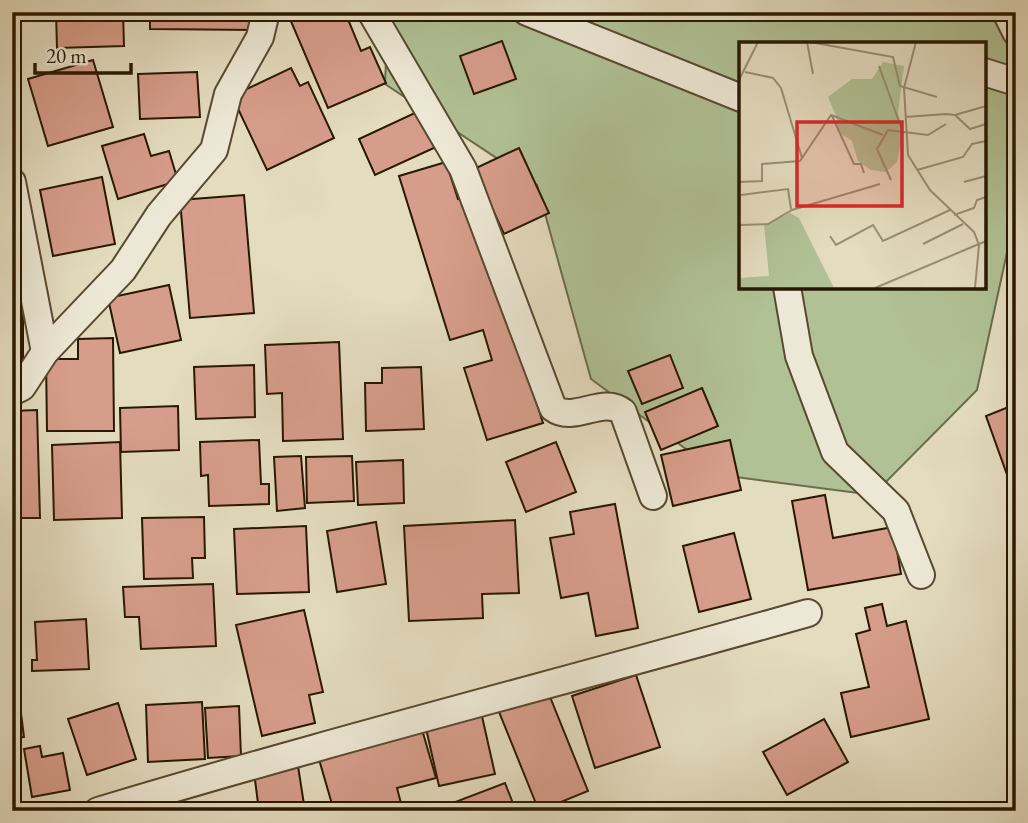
<svg xmlns="http://www.w3.org/2000/svg" width="1028" height="823" font-family="'EB Garamond',serif">
<style>
.green{fill:#b0c195;stroke:#6c6c4b;stroke-width:2;fill-rule:evenodd}
.building{fill:#d79d8b;stroke:#291801;stroke-width:2}
.lines{fill:none;stroke-linecap:round;stroke-linejoin:round}
.street-casing{stroke:#584930;stroke-width:30}
.street{stroke:#ede8d5;stroke-width:26}
.inset-road{fill:none;stroke:#998e73;stroke-width:2}
.view{fill:#d62828;fill-opacity:0.15;stroke:#d62828;stroke-width:3.5}
.inset-edge{fill:none;stroke:#291801;stroke-width:3.5}
</style>
<rect width="100%" height="100%" fill="#e4dcbf"/>
<filter id="stains"><feTurbulence type="fractalNoise" baseFrequency=".00286" numOctaves="4"/><feColorMatrix values="0 0 0 0 .2 0 0 0 0 .09 0 0 0 0 .02 0 0 0 .5 -.17"/></filter>
<radialGradient id="worn" r=".72"><stop offset=".6" stop-color="#630" stop-opacity="0"/><stop offset="1" stop-color="#630" stop-opacity=".3"/></radialGradient>
<!-- green -->
<path class="green" d="M 388,12 L 1016,12 L 1016,211 L 977,390 L 873,495 L 721,475 L 591,379 L 537,185 L 385,84 ZM 741,44 L 984,44 L 984,287 L 741,287 Z"/>
<!-- building -->
<g class="building">
<polygon points="56,12 123,12 124,46 57,48"/>
<polygon points="150,12 260,12 260,30 150,29"/>
<polygon points="287,12 345,12 361,51 370,47 386,83 328,108"/>
<polygon points="502,41 516,79 474,94 460,56"/>
<polygon points="93,60 113,127 48,146 28,79"/>
<polygon points="291,68 300,86 308,82 334,138 267,170 232,96"/>
<polygon points="197,72 200,117 140,119 138,74"/>
<polygon points="419,111 436,147 375,175 359,139"/>
<polygon points="144,134 151,156 169,151 178,181 118,199 102,146"/>
<polygon points="519,148 549,213 504,234 474,169"/>
<polygon points="446,162 458,199 472,195 543,423 487,440 464,368 492,360 483,330 450,340 399,176"/>
<polygon points="102,177 115,244 53,256 40,190"/>
<polygon points="244,195 254,313 190,318 180,200"/>
<rect x="12" y="267" width="11" height="96"/>
<polygon points="169,285 181,340 120,353 108,298"/>
<polygon points="113,338 114,431 47,431 46,359 78,359 78,339"/>
<polygon points="339,342 343,439 283,441 282,393 267,394 265,345"/>
<polygon points="670,355 683,388 642,404 628,371"/>
<polygon points="254,365 255,417 196,419 194,367"/>
<polygon points="421,367 424,429 366,431 365,383 382,383 382,368"/>
<polygon points="702,388 718,426 661,450 645,412"/>
<polygon points="1016,404 1016,481 1010,483 986,416"/>
<polygon points="178,406 179,450 121,452 120,408"/>
<polygon points="37,410 40,518 12,518 12,411"/>
<polygon points="259,440 261,484 269,484 269,504 209,506 208,475 201,476 200,442"/>
<polygon points="730,440 741,490 673,506 661,455"/>
<polygon points="120,442 122,518 54,520 52,445"/>
<polygon points="556,442 576,492 526,512 506,462"/>
<polygon points="301,456 305,508 277,511 274,457"/>
<polygon points="352,456 354,501 307,503 306,457"/>
<polygon points="403,460 404,503 358,505 356,462"/>
<polygon points="825,495 833,538 893,527 901,574 808,590 792,501"/>
<polygon points="615,504 638,628 596,636 588,593 561,598 550,538 574,534 570,512"/>
<polygon points="204,517 205,558 192,558 193,578 144,579 142,518"/>
<polygon points="515,520 519,593 482,594 483,618 409,621 404,526"/>
<polygon points="376,522 386,584 337,592 327,531"/>
<polygon points="306,526 309,592 237,594 234,529"/>
<polygon points="12,530 16,531 13,624 12,623"/>
<polygon points="734,533 751,599 699,612 683,546"/>
<polygon points="213,584 216,646 141,649 139,617 125,617 123,587"/>
<polygon points="882,604 887,626 906,621 929,719 851,737 841,693 869,687 856,634 870,630 865,608"/>
<polygon points="304,610 323,692 309,695 315,723 262,736 236,625"/>
<polygon points="86,619 89,669 32,671 32,660 37,660 35,622"/>
<polygon points="13,651 24,737 12,739 12,651"/>
<polygon points="636,675 660,747 595,768 572,696"/>
<polygon points="542,677 588,791 539,811 493,697"/>
<polygon points="202,702 205,759 148,762 146,705"/>
<polygon points="118,703 136,759 87,775 68,719"/>
<polygon points="479,703 495,774 439,786 423,715"/>
<polygon points="239,706 241,756 208,758 205,708"/>
<polygon points="419,719 436,778 397,788 403,811 334,811 316,749"/>
<polygon points="824,719 848,762 787,795 763,752"/>
<polygon points="40,746 42,757 63,753 70,790 32,797 24,749"/>
<polygon points="298,766 305,811 259,811 254,772"/>
<polygon points="505,783 516,811 453,811 450,804"/>
</g>
<g class="lines">
<defs>
<g id="street">
<path d="M 371,12 L 463,169 L 553,408 C 574,424 603,395 623,412 L 653,496"/>
<polyline points="527,12 741,98"/>
<polyline points="1006,12 1016,32"/>
<polyline points="984,72 1016,82"/>
<polyline points="12,182 45,352"/>
<polyline points="787,287 799,356 835,452 896,511 921,575"/>
<polyline points="12,392 22,387 45,352 123,270 159,215 214,150 228,94 260,37 266,12"/>
<path d="M 98,811 C 333,740 571,680 808,613"/>
</g>
</defs>
<!-- street casing -->
<use href="#street" class="street-casing"/>
<!-- street -->
<use href="#street" class="street"/>
</g>
<!-- overview -->
<g transform="translate(739 42)">
<rect width="247" height="247" fill="#e4dcbf"/>
<path d="M 144,20 L 165,24 L 159,71 L 164,89 L 158,120 L 147,130 L 132,128 L 119,119 L 113,99 L 98,89 L 98,76 L 89,55 L 113,37 L 133,37 ZM 51,171 L 60,176 L 95,246 L 0,246 L 0,236 L 30,234 L 25,183 Z" fill="#b0c195"/>
<path class="inset-road" d="M 68,0 L 74,32M 71,0 L 154,15 L 161,44 L 198,55M 177,0 L 165,46 L 169,113 L 191,148 L 235,190 L 240,203 L 236,246M 140,24 L 163,88M 6,30 L 34,36 L 42,46 L 63,116M 0,38 L 19,0M 216,73 L 247,64M 93,74 L 115,122 L 122,122 L 125,131M 166,75 L 207,72 L 216,73 L 231,87 L 247,82M 178,128 L 224,115 L 233,102 L 247,99M 152,138 L 138,107 L 149,88 L 189,93 L 207,82M 0,140 L 23,139 L 23,122 L 61,119 L 92,73 L 144,93M 225,140 L 247,134M 2,153 L 49,147 L 52,167M 215,173 L 235,166 L 238,158 L 247,155M 0,183 L 29,182 L 53,168 L 141,142M 91,194 L 97,203 L 134,183 L 144,199 L 211,168M 184,202 L 224,182M 136,246 L 247,199"/>
<path class="view" d="M 58,80 L 163,80 L 163,164 L 58,164 Z"/>
<rect width="247" height="247" class="inset-edge"/>
</g>
<!-- margin -->
<rect width="1028" height="823" fill="none" stroke="#e4dcbf" stroke-width="42"/>
<rect x="14" y="14" width="1000" height="795" fill="none" stroke="#291801" stroke-width="3.5"/>
<rect x="21" y="21" width="986" height="781" fill="none" stroke="#291801" stroke-width="2"/>
<!-- scale -->
<path d="M35 63v10h96v-10" fill="none" stroke="#291801" stroke-width="3.5"/>
<text x="46" y="63" font-size="21" fill="#291801" stroke="#ede8d5" stroke-width="5" paint-order="stroke">20 m</text>
<rect width="100%" height="100%" filter="url(#stains)"/>
<rect width="100%" height="100%" fill="url(#worn)"/>
</svg>
